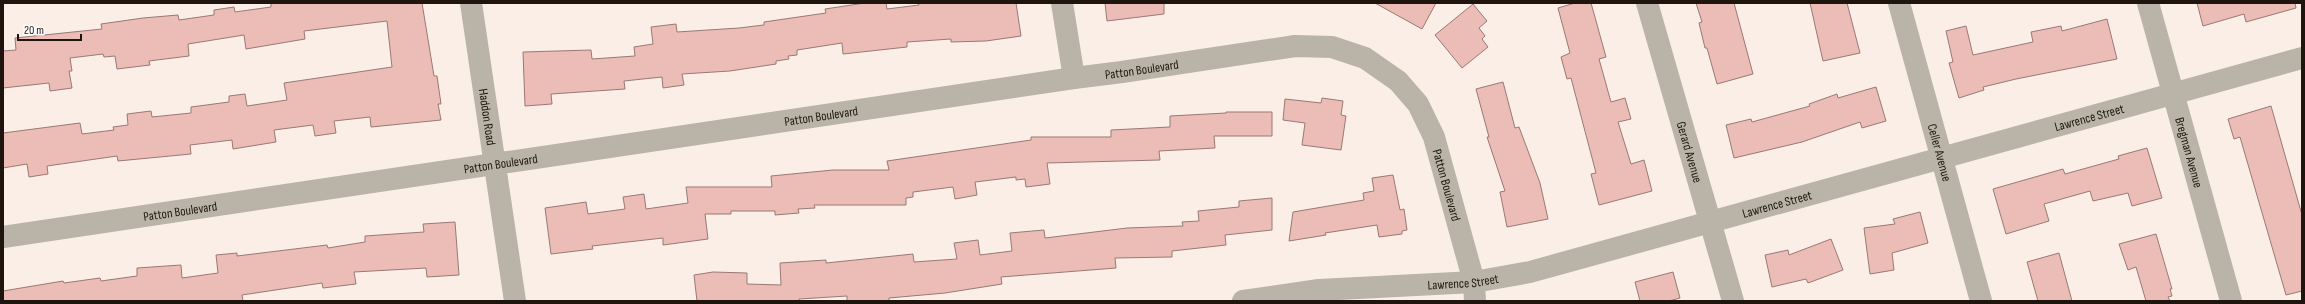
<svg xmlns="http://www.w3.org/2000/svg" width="2305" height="304" font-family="'Sofia Sans Condensed',sans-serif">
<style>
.building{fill:#ecbcb6;stroke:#9a7975}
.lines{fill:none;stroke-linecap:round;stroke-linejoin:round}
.minor{stroke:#b9b4a7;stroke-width:22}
.labels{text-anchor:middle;stroke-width:4;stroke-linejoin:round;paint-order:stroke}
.street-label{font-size:13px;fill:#1f150e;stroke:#fff}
</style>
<rect width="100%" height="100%" fill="#faeee6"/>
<!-- building -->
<g class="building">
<polygon points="271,3 422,3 434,76 437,76 441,104 438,104 441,120 371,127 370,117 334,121 336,133 315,136 313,125 274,130 276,142 233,149 232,140 190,145 191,154 118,161 117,156 47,166 48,174 29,177 27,164 3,168 3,133 80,123 82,134 114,130 113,127 128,125 127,114 151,111 152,117 191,113 191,107 229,102 229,96 245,94 247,106 287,100 284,83 392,67 387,21 304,31 305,39 246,49 244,35 188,44 189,56 149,61 150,65 117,69 115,56 104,57 103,54 70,58 72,71 69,71 72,88 50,91 49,83 3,88 3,51 16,50 15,38 102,29 101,24 143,18 178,15 179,20 214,15 214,10 234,7 235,12 271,7"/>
<polygon points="865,3 886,3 887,9 919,5 918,3 1016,3 1021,36 986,41 951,42 951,39 907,42 907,47 843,54 842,43 797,50 797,55 788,56 789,59 776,61 776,64 730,71 682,74 684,85 663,88 662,77 624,81 625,89 551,94 552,104 525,106 523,52 591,50 592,59 635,56 634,47 653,44 651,27 676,24 677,32 739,28 764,25 764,22 826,13 825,9"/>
<polygon points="1105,3 1164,3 1164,14 1107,21"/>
<polygon points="1375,3 1436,3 1422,29"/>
<polygon points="1575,3 1591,3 1606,57 1599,59 1611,102 1625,98 1631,119 1618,122 1631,164 1644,160 1652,191 1599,205 1591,174 1596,173 1571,78 1567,79 1561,57 1570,53 1558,8"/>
<polygon points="1696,3 1734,3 1753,74 1717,84 1707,48 1705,48 1699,23 1702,22"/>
<polygon points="1810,3 1847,3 1860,53 1823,61"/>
<polygon points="2197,3 2295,3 2296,8 2246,22 2244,14 2203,26"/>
<polygon points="1473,4 1487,21 1479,28 1485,36 1482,39 1488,47 1462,68 1435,35"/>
<polygon points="2107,19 2117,59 2016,79 1983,87 1984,90 1959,98 1949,63 1953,62 1946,31 1966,26 1973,55 2033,42 2031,32 2061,26 2062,31"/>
<polygon points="1503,82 1515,128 1519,127 1540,183 1548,219 1507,227 1500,192 1505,191 1487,137 1489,137 1476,89"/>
<polygon points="1876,87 1886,121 1862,128 1860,122 1802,142 1734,158 1726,125 1751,119 1752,122 1810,106 1809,104 1837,94 1838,98"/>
<polygon points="1322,98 1343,101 1341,115 1346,116 1341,150 1302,145 1305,123 1283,120 1285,99 1321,103"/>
<polygon points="2271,106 2302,215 2302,291 2286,295 2240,137 2234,139 2228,119"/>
<polygon points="1226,112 1272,112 1272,136 1214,136 1215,148 1159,151 1160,160 1047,163 1050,184 1026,187 1025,179 1016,180 1016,177 975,182 977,195 955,199 953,187 913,192 913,197 906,198 906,205 814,205 815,208 798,209 799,213 775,215 775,211 731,211 731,214 705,214 708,239 663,245 663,238 592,246 593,249 551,254 545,208 586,202 588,214 625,209 623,197 644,194 646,209 688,203 686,187 772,187 771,176 833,170 889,170 887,161 1031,140 1031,137 1111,137 1111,130 1170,127 1170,116 1226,113"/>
<polygon points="2147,148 2162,198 2132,206 2128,193 2093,201 2090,191 2044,204 2049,221 2006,234 1993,189 2063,169 2065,174 2119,159 2118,156"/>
<polygon points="1393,175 1400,210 1404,209 1407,230 1402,231 1402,234 1379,237 1377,225 1325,233 1326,235 1289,241 1293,212 1364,200 1363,193 1374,191 1372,178"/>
<polygon points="1272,198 1272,230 1225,235 1226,245 1172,251 1172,257 1115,258 1116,268 1001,277 1002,284 945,293 889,298 889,301 847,301 847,296 799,299 799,301 697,301 694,275 713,272 747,273 747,284 781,285 780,263 826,260 826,263 913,254 914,262 957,259 954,243 978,240 980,255 1012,251 1010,233 1044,230 1045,238 1127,228 1183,226 1182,222 1199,221 1198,211 1239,207 1239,201"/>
<polygon points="1920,212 1928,243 1892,253 1894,270 1870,274 1864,228 1895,224 1893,219"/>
<polygon points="455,222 459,275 427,277 426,268 354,272 356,284 323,288 322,283 242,295 243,301 3,301 3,291 63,281 64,283 100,278 101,281 137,276 137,268 181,265 182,278 218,273 216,255 237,253 237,256 327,245 328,248 365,242 365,236 424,232 423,224"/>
<polygon points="2156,234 2172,289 2170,289 2172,296 2168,297 2170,301 2146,301 2136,267 2128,270 2119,244"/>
<polygon points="1831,239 1843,270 1808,283 1806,279 1772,287 1765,255 1788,250 1789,255"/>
<polygon points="2059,253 2072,301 2038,301 2027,262"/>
<polygon points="1673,272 1680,298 1669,301 1640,301 1635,282"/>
</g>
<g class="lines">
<!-- minor -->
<g class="minor">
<path id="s1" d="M 471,3 L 515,301"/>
<polyline points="1062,3 1074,78"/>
<path id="s2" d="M 1647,3 L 1733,301"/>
<path id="s3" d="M 1899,3 L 1981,301"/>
<path id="s4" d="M 2148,3 L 2231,301"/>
<path id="s5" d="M 3,237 L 1074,78 L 1122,72 L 1295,46 L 1332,47 L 1365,58 L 1398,81 L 1418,104 L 1434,137 L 1474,282 L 1475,301"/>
<path id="s6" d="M 1243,301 L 1319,290 L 1474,282 L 1530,272 L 2302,58"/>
</g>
</g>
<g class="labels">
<!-- street labels -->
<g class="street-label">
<text dy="5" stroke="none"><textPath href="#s5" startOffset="1151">Patton Boulevard</textPath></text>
<text dy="5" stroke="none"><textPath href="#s1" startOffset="115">Haddon Road</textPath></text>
<text dy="5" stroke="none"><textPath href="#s5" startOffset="827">Patton Boulevard</textPath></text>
<text dy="5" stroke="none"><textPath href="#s6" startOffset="869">Lawrence Street</textPath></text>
<text dy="5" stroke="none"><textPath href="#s2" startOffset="155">Gerard Avenue</textPath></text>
<text dy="5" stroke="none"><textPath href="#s3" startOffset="155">Celler Avenue</textPath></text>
<text dy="5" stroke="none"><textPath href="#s4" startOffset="155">Bregman Avenue</textPath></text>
<text dy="5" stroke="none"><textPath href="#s5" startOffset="503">Patton Boulevard</textPath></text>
<text dy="5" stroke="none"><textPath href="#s5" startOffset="1535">Patton Boulevard</textPath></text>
<text dy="5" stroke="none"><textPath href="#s6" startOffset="545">Lawrence Street</textPath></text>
<text dy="5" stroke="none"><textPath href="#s5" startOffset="179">Patton Boulevard</textPath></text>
<text dy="5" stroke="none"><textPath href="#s6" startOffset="221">Lawrence Street</textPath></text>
</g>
</g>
<!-- border -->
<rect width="2305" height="304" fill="none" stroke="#1f150e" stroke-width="8"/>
<!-- scale -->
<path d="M18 34v6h63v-6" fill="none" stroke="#1f150e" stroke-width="2"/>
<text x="24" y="34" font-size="12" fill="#1f150e" stroke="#ffffff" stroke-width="3" paint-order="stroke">20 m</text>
</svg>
